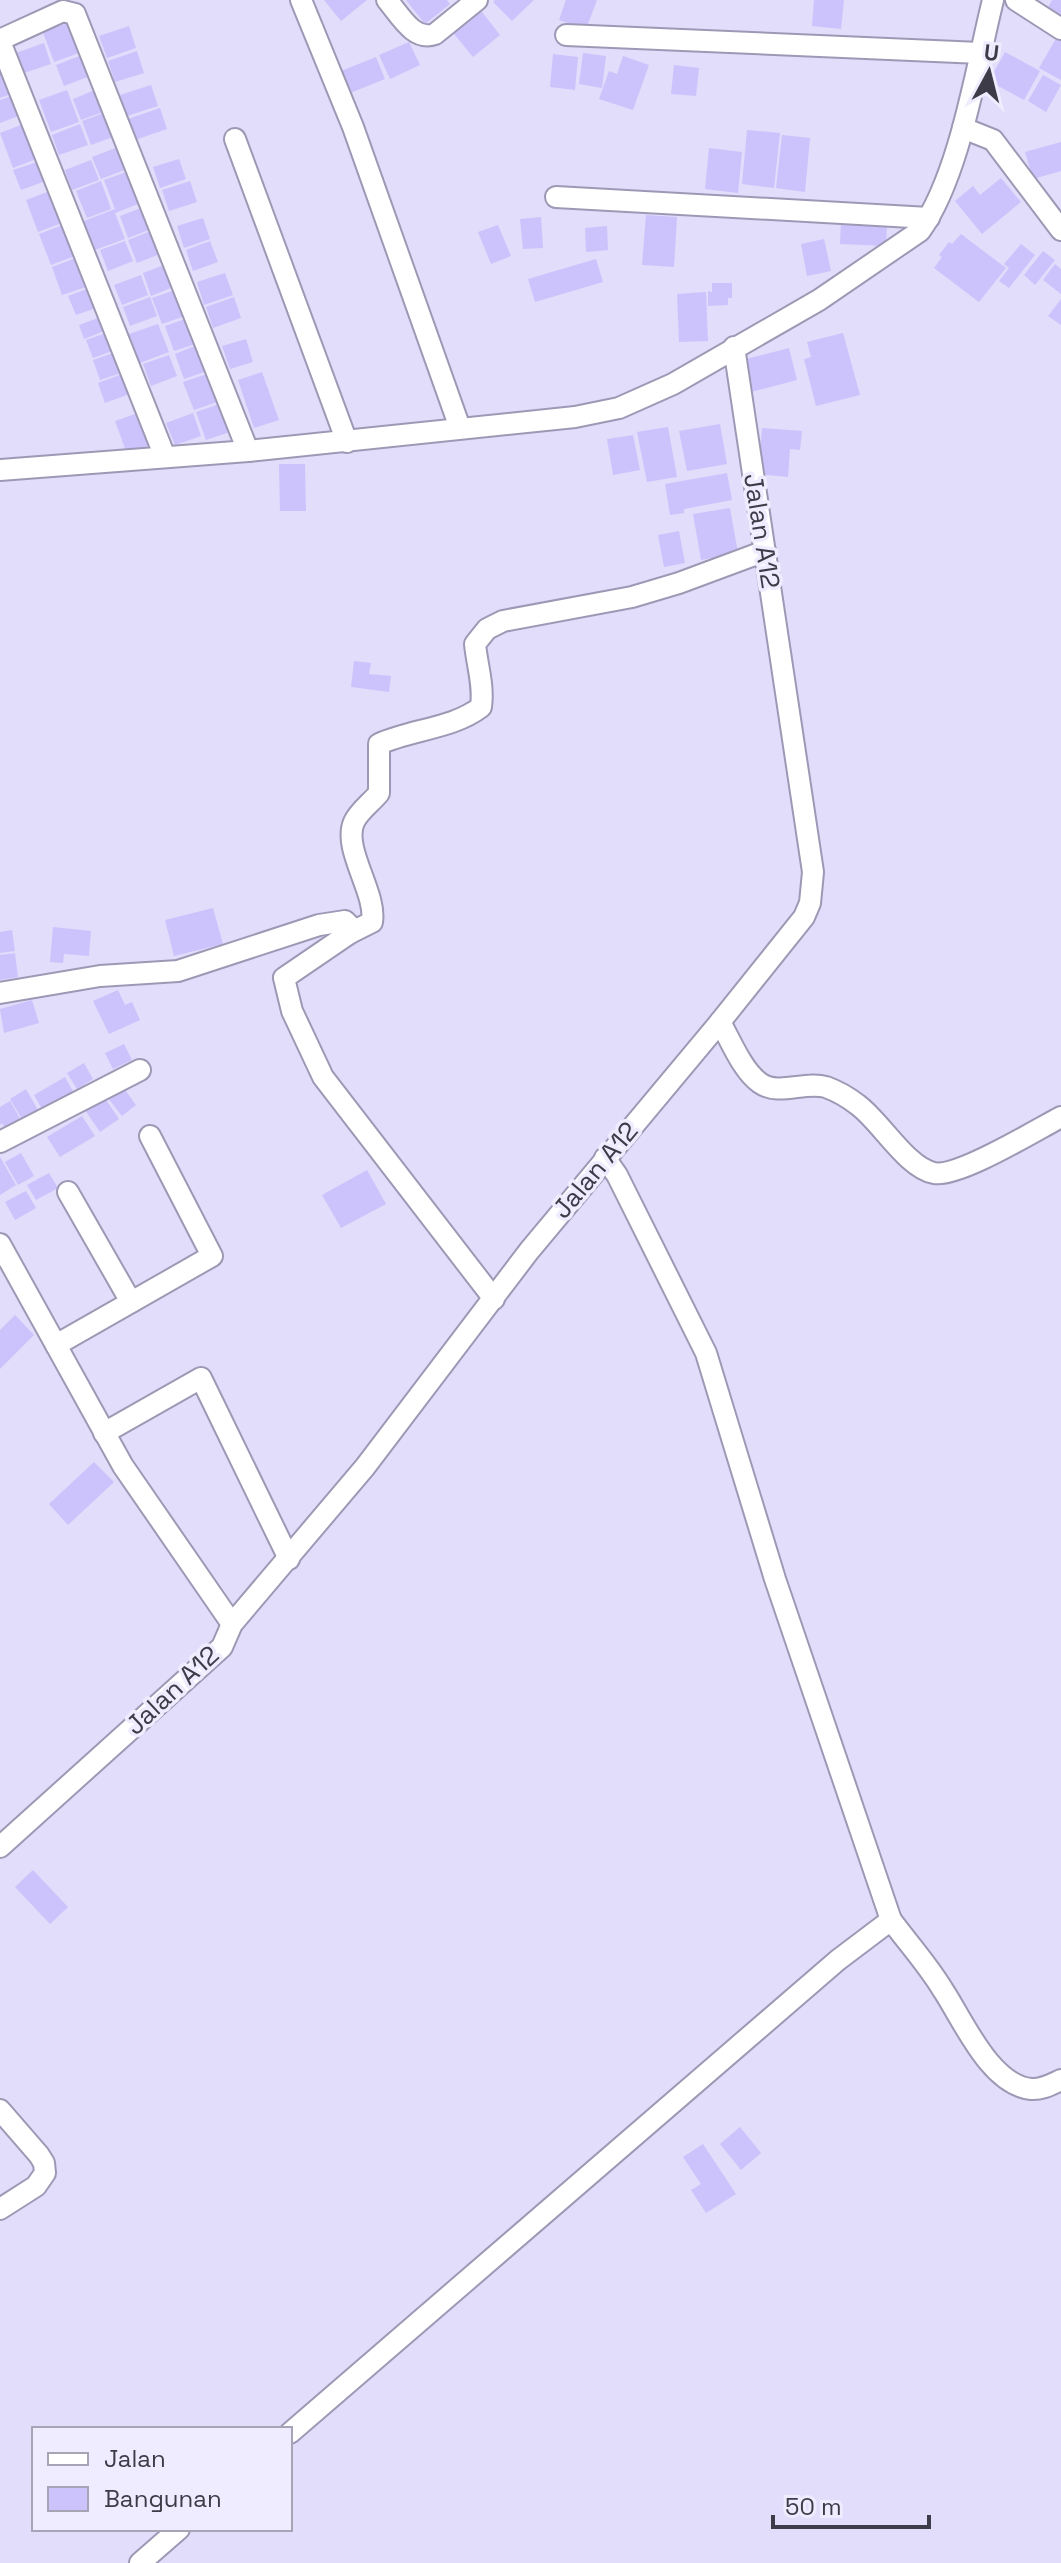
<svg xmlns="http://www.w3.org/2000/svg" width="1061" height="2563" font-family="'Space Grotesk',sans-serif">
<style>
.building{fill:#ccc3fc}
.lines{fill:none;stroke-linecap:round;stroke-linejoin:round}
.minor-casing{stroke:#9d99b5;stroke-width:24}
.minor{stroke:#fff;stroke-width:20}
.labels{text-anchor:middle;stroke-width:7;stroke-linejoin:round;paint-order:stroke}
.street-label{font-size:26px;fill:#3d3b47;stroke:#eeecfe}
</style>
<rect width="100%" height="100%" fill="#e1ddfb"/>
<!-- building -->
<g class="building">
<polygon points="324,0 367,0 341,21"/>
<polygon points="406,0 447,0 450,4 425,24"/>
<polygon points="495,0 534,0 512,21 493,2"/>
<polygon points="566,0 597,0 586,29 559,20"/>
<polygon points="814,0 844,0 841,29 812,26"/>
<polygon points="1052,0 1061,0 1061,21 1045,13"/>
<polygon points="478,7 500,35 473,57 450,29"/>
<polygon points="68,23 79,53 54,62 43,32"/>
<polygon points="129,26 136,48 107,58 99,36"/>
<polygon points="1057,37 1061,39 1061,80 1039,68"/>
<polygon points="409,42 420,65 390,79 379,55"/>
<polygon points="44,43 51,64 24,73 16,53"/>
<polygon points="137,51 144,73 115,82 108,61"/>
<polygon points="1005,52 1040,71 1024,100 989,81"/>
<polygon points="583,53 606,56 602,88 579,84"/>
<polygon points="553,54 578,57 575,90 550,87"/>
<polygon points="82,55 90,76 64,86 56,65"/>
<polygon points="623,56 649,65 633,110 599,99 609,71 617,74"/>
<polygon points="376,57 385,79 350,93 341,71"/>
<polygon points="674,65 699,68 696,96 671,94"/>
<polygon points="8,71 16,92 0,98 0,74"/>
<polygon points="1043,75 1061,85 1046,112 1028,101"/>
<polygon points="151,85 158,106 127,116 120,95"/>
<polygon points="67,90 79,122 51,132 39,100"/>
<polygon points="95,90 103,112 81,120 73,99"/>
<polygon points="17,94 24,114 0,123 0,100"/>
<polygon points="160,108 167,129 135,140 128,119"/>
<polygon points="104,113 113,137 91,145 82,121"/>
<polygon points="26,123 39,158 13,168 0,133"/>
<polygon points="80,124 88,145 59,155 52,135"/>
<polygon points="747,130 780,133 774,188 742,184"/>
<polygon points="782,135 810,138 805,192 776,188"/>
<polygon points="1061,142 1061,171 1033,179 1025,152"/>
<polygon points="118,147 127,169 101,179 92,157"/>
<polygon points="709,148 742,152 738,193 705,189"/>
<polygon points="179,159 186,179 160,188 153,167"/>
<polygon points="91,160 99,180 72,190 65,170"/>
<polygon points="40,161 48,180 21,190 13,170"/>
<polygon points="129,171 141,203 115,213 125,239 95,250 84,221 115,209 104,180"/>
<polygon points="1001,178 1021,202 982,234 955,201 973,186 980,195"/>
<polygon points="101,181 111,209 87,218 76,191"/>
<polygon points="190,181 197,202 169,211 162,190"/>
<polygon points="55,189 67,221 38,232 26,200"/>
<polygon points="146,206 154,228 128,238 120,216"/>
<polygon points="646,215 677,217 674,267 642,265"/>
<polygon points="541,217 543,248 523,249 520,219"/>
<polygon points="203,218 210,239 184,248 177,226"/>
<polygon points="841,221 887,223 886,246 840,244"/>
<polygon points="68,223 80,254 51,265 39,234"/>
<polygon points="498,225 511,256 491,264 478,232"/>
<polygon points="607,226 608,250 586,252 585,228"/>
<polygon points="156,229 165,252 137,263 128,240"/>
<polygon points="961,234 1006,268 979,302 934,268 942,257 939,255 949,242 952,244"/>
<polygon points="824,239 831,271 807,276 801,244"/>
<polygon points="125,241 133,261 108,271 100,250"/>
<polygon points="210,241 218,262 193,271 186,250"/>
<polygon points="1021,244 1035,255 1009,288 999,281 1009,268 1004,264"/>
<polygon points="1043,251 1055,260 1035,285 1024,275"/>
<polygon points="81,256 92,285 62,295 52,267"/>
<polygon points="596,259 603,282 535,302 528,279"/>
<polygon points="167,264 176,286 151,296 143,273"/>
<polygon points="1055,264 1061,269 1061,294 1043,280"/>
<polygon points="225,273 233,295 204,305 197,282"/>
<polygon points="141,275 148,295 122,305 114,285"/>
<polygon points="712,283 732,283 732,298 728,298 728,305 708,306 708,291 712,292"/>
<polygon points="92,287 99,307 76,315 68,296"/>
<polygon points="175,290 185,316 162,324 152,298"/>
<polygon points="706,292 708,341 679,342 677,294"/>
<polygon points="150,297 157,316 130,326 123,307"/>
<polygon points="234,297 241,318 213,328 206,307"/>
<polygon points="1061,299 1061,325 1048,316"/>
<polygon points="101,317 107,330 84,339 79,325"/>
<polygon points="188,318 198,343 174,351 165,326"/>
<polygon points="158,324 169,352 140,363 129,334"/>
<polygon points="109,332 115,350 93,358 86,340"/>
<polygon points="843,333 860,395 816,406 804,359 811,357 807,342"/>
<polygon points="246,339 253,362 230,369 222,346"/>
<polygon points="197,345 207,371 184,379 175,354"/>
<polygon points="789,348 797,380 751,392 742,360"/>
<polygon points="116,352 124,372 100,380 93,360"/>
<polygon points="169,355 177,376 151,386 143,364"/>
<polygon points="262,372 279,420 254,428 238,380"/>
<polygon points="125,373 132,393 105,403 98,383"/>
<polygon points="207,374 217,402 194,410 183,382"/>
<polygon points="222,403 233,431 206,440 196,412"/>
<polygon points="141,412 153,444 127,454 115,421"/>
<polygon points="193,413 201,436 175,445 166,423"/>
<polygon points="720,424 727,464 687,471 679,431"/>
<polygon points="668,427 677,477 647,482 637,432"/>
<polygon points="762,428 802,431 800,450 790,449 788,477 758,474"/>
<polygon points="633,435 640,470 613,475 607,439"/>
<polygon points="279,464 305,464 306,511 280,511"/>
<polygon points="727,473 732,500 684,509 684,513 670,515 665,484"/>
<polygon points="730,508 738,553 701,560 693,514"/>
<polygon points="679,531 685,563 664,567 658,535"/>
<polygon points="354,661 371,663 369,674 391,676 389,692 351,687"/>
<polygon points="213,908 223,944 174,956 165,920"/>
<polygon points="53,927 91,931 89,956 64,954 63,963 50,962"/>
<polygon points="12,930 15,951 0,953 0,932"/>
<polygon points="15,953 18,977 0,980 0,955"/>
<polygon points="118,990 125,1005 132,1002 140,1020 109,1034 93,1001"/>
<polygon points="32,1000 39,1023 4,1033 0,1009"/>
<polygon points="124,1044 132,1060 113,1069 105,1053"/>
<polygon points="84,1063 93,1079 77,1089 67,1073"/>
<polygon points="65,1077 74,1093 43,1111 34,1095"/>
<polygon points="123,1087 136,1105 122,1116 108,1098"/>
<polygon points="26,1089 39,1112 23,1121 10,1099"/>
<polygon points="102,1094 119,1119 100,1132 83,1107"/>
<polygon points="10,1101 22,1122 7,1131 2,1123 0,1125 0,1107"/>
<polygon points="82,1116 95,1136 60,1157 47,1137"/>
<polygon points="21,1153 34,1176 18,1185 5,1162"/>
<polygon points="0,1157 16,1185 0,1195"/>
<polygon points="367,1170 386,1204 341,1228 322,1195"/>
<polygon points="49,1173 58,1188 36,1200 27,1185"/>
<polygon points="26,1191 36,1208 15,1220 5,1202"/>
<polygon points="15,1315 34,1335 0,1369 0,1330"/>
<polygon points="94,1462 114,1482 68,1525 49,1504"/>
<polygon points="33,1870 68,1907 50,1924 15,1887"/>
<polygon points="740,2127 761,2153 741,2170 720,2144"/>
<polygon points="703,2144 736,2194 706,2213 691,2190 701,2184 683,2157"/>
</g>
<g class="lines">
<defs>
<g id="minor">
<polyline points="301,0 353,127 460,428"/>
<path d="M 387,0 C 400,15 414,42 435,34 L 477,0"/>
<polyline points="1016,0 1061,29"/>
<polyline points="566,35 980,53"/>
<polyline points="963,128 993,140 1061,230"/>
<polyline points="235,139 347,442"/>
<polyline points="556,197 929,218"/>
<polyline points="165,457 1,44 4,38 63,11 75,14 248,451"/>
<path d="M 0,470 L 248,451 L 575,417 L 619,408 L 673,384 L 819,300 L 920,231 C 960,175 976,68 993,0"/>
<polyline points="0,993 100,976 178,971 319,925 345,921 351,927 350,933"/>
<path d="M 720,1022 C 731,1041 742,1070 760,1083 C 778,1096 805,1081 826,1087 C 837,1091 849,1098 858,1105 C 881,1122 907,1168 934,1173 C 958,1178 1036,1130 1061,1117"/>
<polyline points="0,1142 140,1070"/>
<polyline points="605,1158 617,1175 706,1353 775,1579 891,1920"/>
<polyline points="68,1192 131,1302"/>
<polyline points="0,1244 123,1466 232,1624"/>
<path d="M 494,1299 L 323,1077 L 292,1011 L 284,978 L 350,933 L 372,922 C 377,893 342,849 354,822 C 359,811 372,802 379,793 L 379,744 C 412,729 452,729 481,707 C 484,685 477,665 475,644 L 487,629 L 503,621 L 632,597 L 679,583 L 765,551"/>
<polyline points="56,1345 212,1256 150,1136"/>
<polyline points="104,1433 201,1378 289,1559"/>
<polyline points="0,1847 222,1647 232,1624 365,1467 529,1251 720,1022 804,917 810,903 813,872 734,347"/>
<polyline points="0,2110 39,2155 44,2163 45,2173 36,2186 0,2209"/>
<path d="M 290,2433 L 838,1960 L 891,1920 C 908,1943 928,1965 943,1990 C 963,2020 990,2085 1031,2089 C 1042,2090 1052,2084 1061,2080"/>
<polyline points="140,2563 179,2529"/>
</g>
</defs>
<!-- minor casing -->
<use href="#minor" class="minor-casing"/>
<!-- minor -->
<use href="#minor" class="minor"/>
</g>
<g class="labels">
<!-- street labels -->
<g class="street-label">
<text transform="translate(762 531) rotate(81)" y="9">Jalan A12</text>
<text transform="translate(595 1170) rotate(-50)" y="9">Jalan A12</text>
<text transform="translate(172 1690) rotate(-43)" y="9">Jalan A12</text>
</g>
</g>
<!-- legend -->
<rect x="32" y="2427" width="260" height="104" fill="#eeecfe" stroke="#a7a5b5" stroke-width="2"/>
<rect x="48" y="2453" width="40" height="12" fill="#ffffff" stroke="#a7a5b5" stroke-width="2"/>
<text x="104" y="2467" font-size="24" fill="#3d3b47">Jalan</text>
<rect x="48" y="2487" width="40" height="24" fill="#ccc3fc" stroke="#a7a5b5" stroke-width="2"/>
<text x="104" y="2507" font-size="24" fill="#3d3b47">Bangunan</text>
<!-- north arrow -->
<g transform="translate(989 72) rotate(7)" stroke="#eeecfe" stroke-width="6" paint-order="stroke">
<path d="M0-6L14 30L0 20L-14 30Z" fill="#3d3b47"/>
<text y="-12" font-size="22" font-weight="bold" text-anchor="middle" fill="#3d3b47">U</text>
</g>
<!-- scale -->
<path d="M773 2515v12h156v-12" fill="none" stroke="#3d3b47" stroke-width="4"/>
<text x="785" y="2515" font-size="24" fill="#3d3b47" stroke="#eeecfe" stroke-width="6" paint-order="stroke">50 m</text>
</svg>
